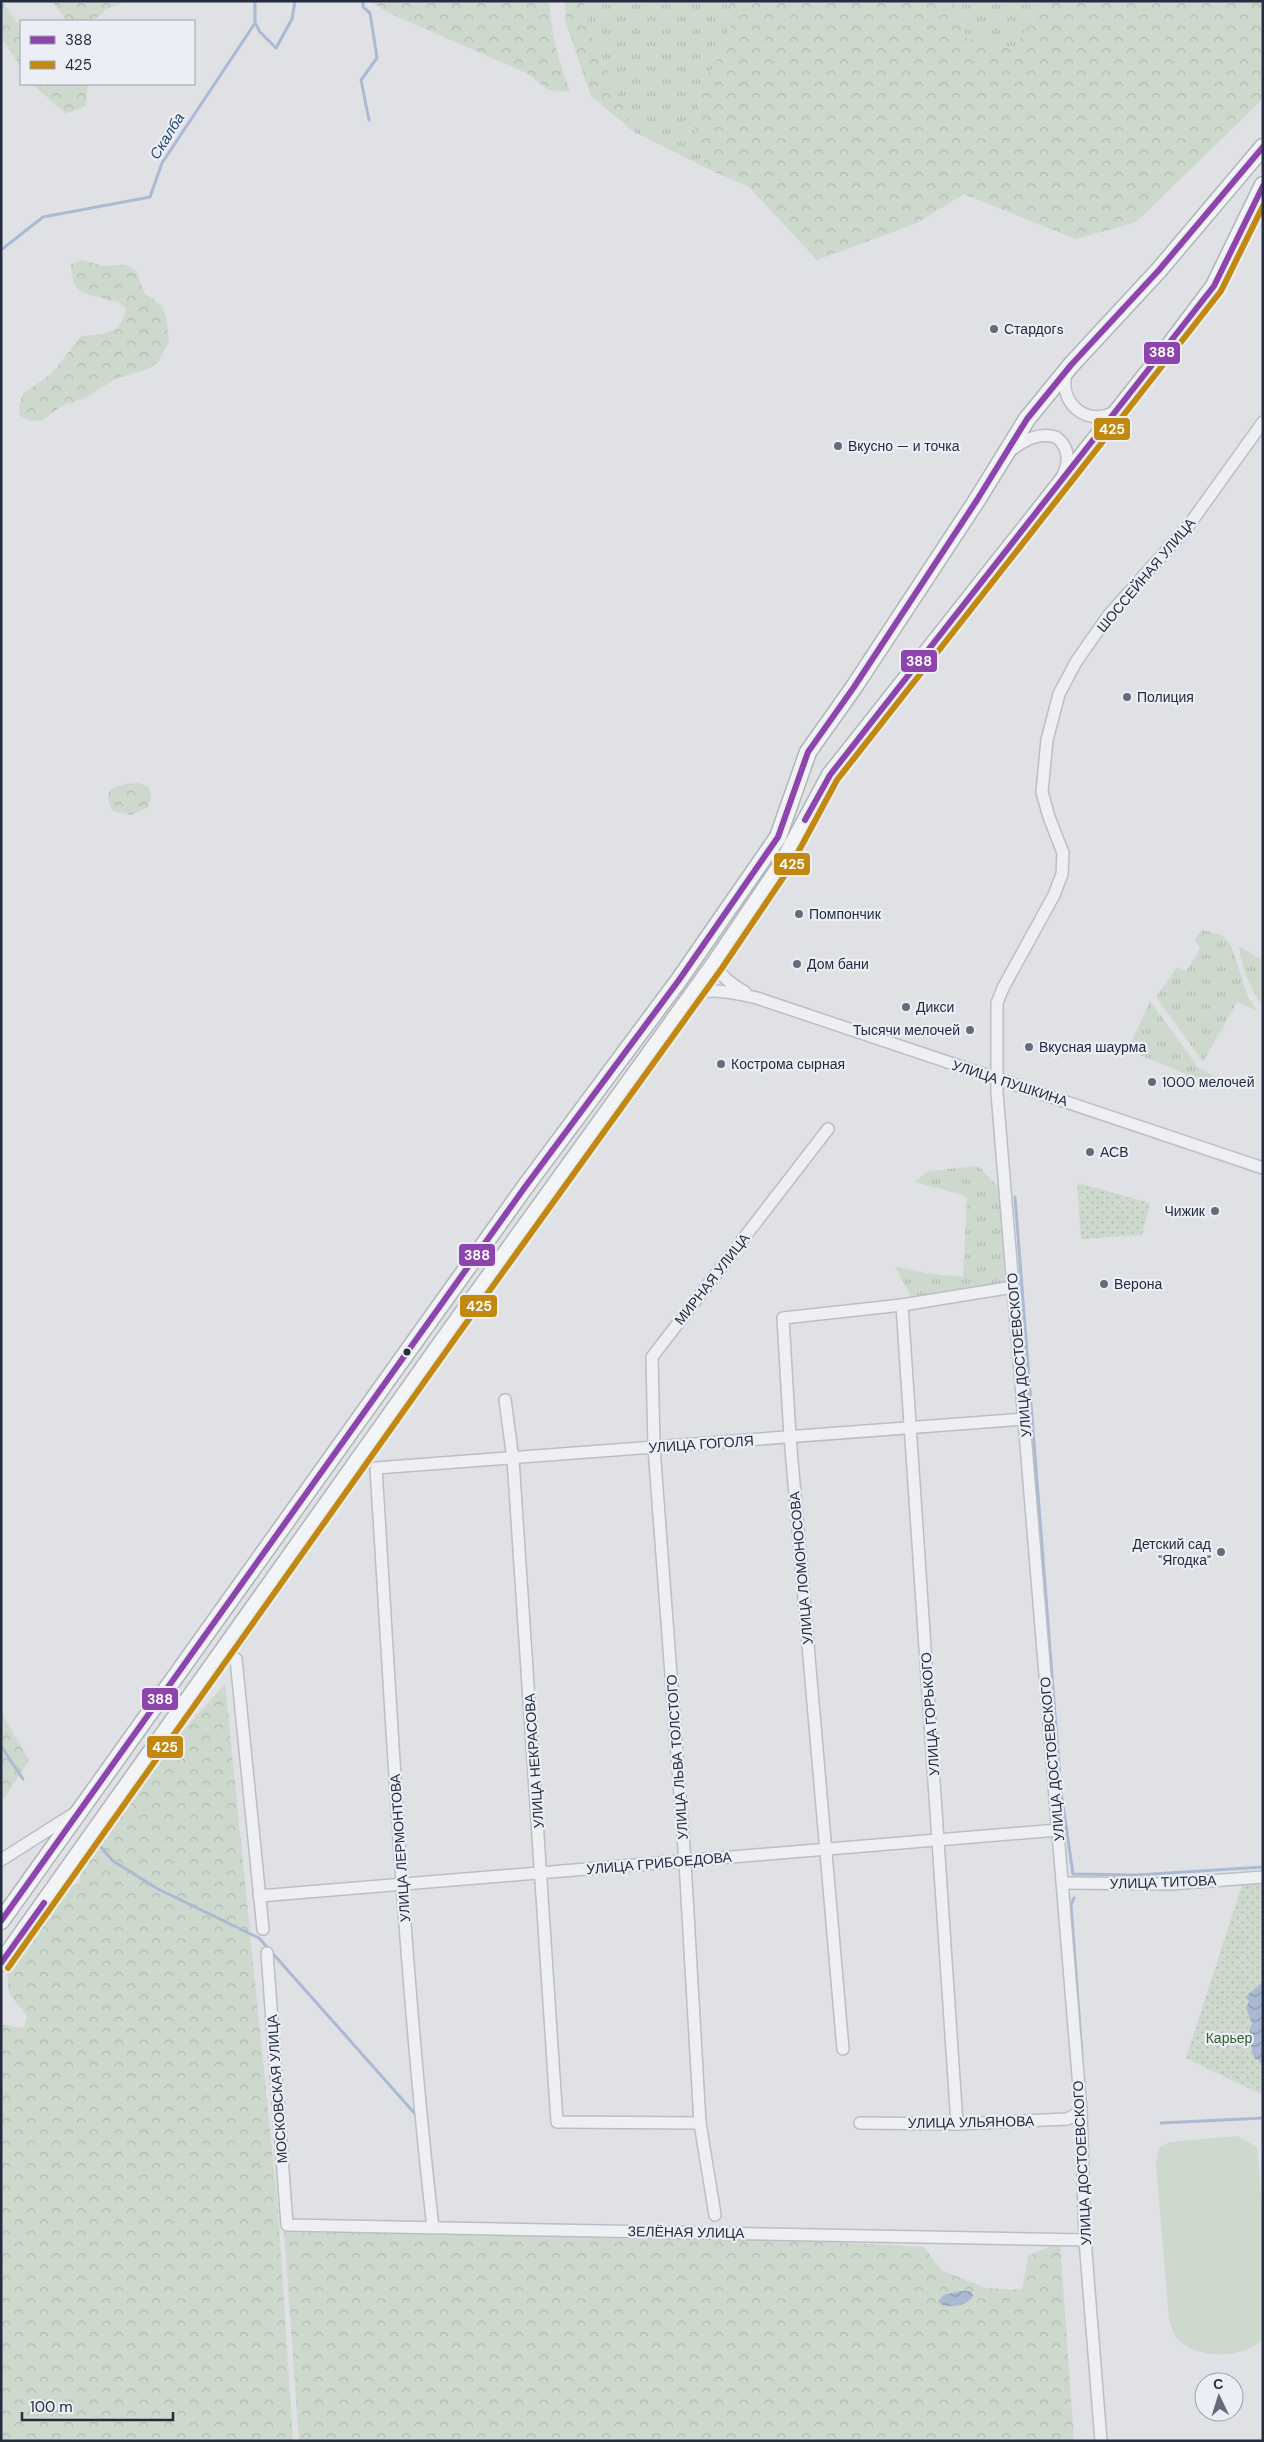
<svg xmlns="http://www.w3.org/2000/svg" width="1264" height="2442" font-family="'DM Sans',sans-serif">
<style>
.grass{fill:url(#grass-tufts)}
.forest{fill:url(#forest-crowns)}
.park{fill:url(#park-dots)}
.pitch{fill:#ced9ce}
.water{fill:url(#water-waves)}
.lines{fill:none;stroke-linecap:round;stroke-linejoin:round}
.stream{stroke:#aabad4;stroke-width:3}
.minor-casing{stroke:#bcbec3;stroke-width:14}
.highway-casing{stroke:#b1b4ba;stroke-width:19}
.minor{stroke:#eeeff2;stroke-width:11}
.highway{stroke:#f3f4f5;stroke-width:16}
.bus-1-casing{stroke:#ebeff5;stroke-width:10}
.bus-2-casing{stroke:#ebeff5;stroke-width:10}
.bus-1{stroke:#8e44ad;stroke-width:6}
.bus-2{stroke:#c28810;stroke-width:6}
.poi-dot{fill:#656b7a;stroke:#ebeff5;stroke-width:2}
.bus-dot{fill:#242c40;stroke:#ebeff5;stroke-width:2}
.labels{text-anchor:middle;stroke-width:4.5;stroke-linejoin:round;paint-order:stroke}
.poi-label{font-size:14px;fill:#242c40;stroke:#ebeff5;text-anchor:start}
.street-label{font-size:14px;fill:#242c40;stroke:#ebeff5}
.park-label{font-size:14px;fill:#355d30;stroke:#ebeff5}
.water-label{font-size:15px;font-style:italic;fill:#2b4677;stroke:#ebeff5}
.line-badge{stroke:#ebeff5;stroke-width:2}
.badge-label{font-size:14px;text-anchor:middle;font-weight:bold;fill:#fff}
</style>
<defs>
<pattern id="grass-tufts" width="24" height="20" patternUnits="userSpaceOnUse" patternTransform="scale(1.25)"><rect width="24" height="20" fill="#ced9ce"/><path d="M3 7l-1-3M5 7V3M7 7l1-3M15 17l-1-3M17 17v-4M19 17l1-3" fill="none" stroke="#b1bab2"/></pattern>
<pattern id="forest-crowns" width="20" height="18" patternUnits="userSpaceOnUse" patternTransform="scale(1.25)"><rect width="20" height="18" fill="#ced9ce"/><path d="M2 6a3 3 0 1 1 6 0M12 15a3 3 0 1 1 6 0" fill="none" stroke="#b1bab2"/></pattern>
<pattern id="park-dots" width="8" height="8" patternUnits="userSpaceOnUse" patternTransform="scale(1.25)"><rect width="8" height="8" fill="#ced9ce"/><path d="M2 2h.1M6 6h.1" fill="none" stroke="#b1bab2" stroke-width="1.8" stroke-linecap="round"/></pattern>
<pattern id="water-waves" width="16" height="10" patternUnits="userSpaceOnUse" patternTransform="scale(1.25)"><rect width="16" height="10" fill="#aabad4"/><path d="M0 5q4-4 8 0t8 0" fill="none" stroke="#8a97ad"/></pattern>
</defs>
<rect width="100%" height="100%" fill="#dfe1e5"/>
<!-- grass -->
<g class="grass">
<polygon points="583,1 731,1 731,25 714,66 701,84 694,125 706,168 634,132 591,33"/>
<polygon points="953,1 1043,1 1034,18 1014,48 965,38"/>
<polygon points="1202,930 1222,935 1231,945 1248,997 1257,1011 1237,1002 1203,1062 1156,997 1177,967 1186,971 1200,949 1195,939"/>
<path d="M 1239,946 L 1263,961 L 1263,1006 C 1249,987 1242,969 1239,946 Z"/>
<polygon points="1150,1001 1198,1067 1222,1081 1226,1091 1135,1053 1131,1043"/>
<polygon points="978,1166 1000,1189 1005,1282 913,1300 895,1266 925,1273 963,1277 967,1198 960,1194 914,1182 929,1171"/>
</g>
<!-- forest -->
<g class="forest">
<polygon points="2,1 16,22 21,25 21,67 1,37"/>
<polygon points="128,1 109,8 92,21 67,21 53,2"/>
<path d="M 370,1 L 549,1 C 551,33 558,62 571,92 L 548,90 L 528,74 L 387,12 Z"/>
<polygon points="565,1 583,1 591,33 634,132 591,96 566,23"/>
<polygon points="731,1 953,1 966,38 1013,48 1034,18 1043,1 1263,1 1263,99 1136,222 1076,239 964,194 917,223 817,260 749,187 706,168 694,125 701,84 714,66 731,25"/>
<polygon points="32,84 88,84 86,106 66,114"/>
<path d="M 82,260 L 103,266 L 126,265 L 136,271 L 144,292 L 161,306 L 166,316 L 169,341 L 158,362 L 148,369 L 115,379 L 85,398 L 62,406 L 42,420 L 31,421 L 20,416 L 19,405 L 23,394 L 52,373 L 81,336 C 104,334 120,335 126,309 L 118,301 C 106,301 105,298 94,296 C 75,292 72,283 71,264 Z"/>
<path d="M 139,783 L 149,787 L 151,797 L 147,808 L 131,815 L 113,811 C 98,786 120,784 139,783 Z"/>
<polygon points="225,1684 278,2209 293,2441 1,2441 1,2024 24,2028 27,2016 9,1994 6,1965 62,1886 79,1883 83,1861 173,1742"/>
<polygon points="1,1712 29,1760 1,1803"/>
<polygon points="284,2232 811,2241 924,2247 941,2270 986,2288 1022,2290 1028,2256 1060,2242 1074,2441 299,2441"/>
</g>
<!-- park -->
<g class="park">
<polygon points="1077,1183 1150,1203 1142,1235 1081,1239"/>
<polygon points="1263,1884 1263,2095 1186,2058 1242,1885"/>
</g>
<!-- pitch -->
<path class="pitch" d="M 1237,2136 L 1257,2147 L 1263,2220 L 1263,2339 C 1243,2360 1195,2360 1176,2337 C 1173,2333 1171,2325 1169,2319 L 1156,2164 L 1159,2148 L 1170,2142 Z"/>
<!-- water -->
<g class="water">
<path d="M 1263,1982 L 1263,2064 L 1261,2065 L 1259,2060 L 1255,2059 C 1251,2051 1247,2031 1252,2024 L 1246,2008 L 1249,2001 L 1245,1997 Z"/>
<path d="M 960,2291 L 971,2291 L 973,2296 C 968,2306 945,2311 938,2301 L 944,2295 Z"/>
</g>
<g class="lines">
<!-- stream -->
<g class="stream">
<polyline points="363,1 363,7 370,13 377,58 361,80 369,120"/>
<polyline points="255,23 260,32 276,48 292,19 295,1"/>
<polyline points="1,250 43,217 150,197 162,163 255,23 255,1"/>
<polyline points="1015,1197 1061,1792 1073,1874 1137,1875 1263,1867"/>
<polyline points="1,1746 23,1779"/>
<polyline points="94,1839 113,1861 158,1889 259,1938 417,2116"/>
<polyline points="1074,1898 1071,1905 1082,2056"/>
<polyline points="1161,2123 1263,2118"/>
</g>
<defs>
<g id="minor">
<path d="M 1067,371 C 1056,402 1088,429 1116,411"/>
<path d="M 1011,450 C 1025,440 1038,432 1056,437 C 1069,447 1070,460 1063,475"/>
<path d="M 715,963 C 721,977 731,984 745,992"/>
<path d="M 691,995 C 713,987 735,993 757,998 L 1263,1168"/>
<polyline points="902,1305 957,2124"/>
<polyline points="505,1400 513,1459 557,2122 700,2123"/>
<polyline points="236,1659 263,1929"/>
<polyline points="1,1860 75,1813"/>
<polyline points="1063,1883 1170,1884 1263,1877"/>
<polyline points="259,1896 1058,1830"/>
<polyline points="267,1953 287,2225 1085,2240"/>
<polyline points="843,2049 790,1437 783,1318 902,1305 1013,1287"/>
<polyline points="860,2123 957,2124 1067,2119 1081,2112"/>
<polyline points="715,2215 700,2123 685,1862 654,1448 652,1357 828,1129"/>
<path d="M 433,2228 C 404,1975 392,1721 376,1468 L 1025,1419"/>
<polyline points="1101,2441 1085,2240 1081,2112 997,1093 997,1003 1003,988 1054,895 1062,874 1063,853 1049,817 1042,792 1047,740 1059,694 1076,662 1108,616 1189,525 1263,422"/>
</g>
<g id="highway">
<polyline points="1,1921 525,1187 679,980 778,837 808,752 854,687 977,500 1027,419 1071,365 1159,270 1263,147"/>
<polyline points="1,1963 452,1328 715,963 782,864 830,775 1172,342 1214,286 1263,185"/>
</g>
</defs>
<!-- minor casing -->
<use href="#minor" class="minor-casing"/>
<!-- highway casing -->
<use href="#highway" class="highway-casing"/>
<!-- minor -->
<use href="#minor" class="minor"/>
<!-- highway -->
<use href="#highway" class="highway"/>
<defs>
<g id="bus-1">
<polyline points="805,820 830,775 1214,286 1263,186"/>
<polyline points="1,1921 525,1187 679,980 778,837 808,752 854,687 977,500 1027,419 1071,365 1159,270 1263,147"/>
<polyline points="1,1963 44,1903"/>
</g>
<polyline id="bus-2" points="8,1968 459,1333 722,968 789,869 837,780 1221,291 1263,206"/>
</defs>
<!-- bus-1 casing -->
<use href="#bus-1" class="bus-1-casing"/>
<!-- bus-2 casing -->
<use href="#bus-2" class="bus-2-casing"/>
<!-- bus-1 -->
<use href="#bus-1" class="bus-1"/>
<!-- bus-2 -->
<use href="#bus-2" class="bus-2"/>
</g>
<!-- markers -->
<g class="poi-dot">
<circle cx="994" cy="329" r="5"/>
<circle cx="838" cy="446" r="5"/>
<circle cx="1127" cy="697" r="5"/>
<circle cx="799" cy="914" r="5"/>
<circle cx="797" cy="964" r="5"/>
<circle cx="906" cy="1007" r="5"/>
<circle cx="970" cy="1030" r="5"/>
<circle cx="1029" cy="1047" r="5"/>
<circle cx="721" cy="1064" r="5"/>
<circle cx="1152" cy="1082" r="5"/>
<circle cx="1090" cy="1152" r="5"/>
<circle cx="1215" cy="1211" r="5"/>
<circle cx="1104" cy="1284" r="5"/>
<circle cx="1221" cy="1552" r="5"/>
</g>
<circle class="bus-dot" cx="407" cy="1352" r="4.5"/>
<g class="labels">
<!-- poi labels -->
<g class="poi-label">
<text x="1004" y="334">Стардогs</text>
<text x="848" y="451">Вкусно — и точка</text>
<text x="1137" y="702">Полиция</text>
<text x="809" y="919">Помпончик</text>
<text x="807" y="969">Дом бани</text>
<text x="916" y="1012">Дикси</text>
<text x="960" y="1035" text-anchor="end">Тысячи мелочей</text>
<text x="1039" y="1052">Вкусная шаурма</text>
<text x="731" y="1069">Кострома сырная</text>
<text x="1162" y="1087">1000 мелочей</text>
<text x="1100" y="1157">АСВ</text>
<text x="1205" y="1216" text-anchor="end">Чижик</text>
<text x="1114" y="1289">Верона</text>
<text x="1211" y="1549" text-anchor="end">Детский сад<tspan x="1211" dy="16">"Ягодка"</tspan></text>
</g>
<!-- street labels -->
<g class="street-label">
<text transform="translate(1146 575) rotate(-50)" y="5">ШОССЕЙНАЯ УЛИЦА</text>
<text transform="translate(1010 1083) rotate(18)" y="5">УЛИЦА ПУШКИНА</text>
<text transform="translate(712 1279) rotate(-52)" y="5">МИРНАЯ УЛИЦА</text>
<text transform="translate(1019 1355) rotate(-95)" y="5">УЛИЦА ДОСТОЕВСКОГО</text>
<text transform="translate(701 1444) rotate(-4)" y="5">УЛИЦА ГОГОЛЯ</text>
<text transform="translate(801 1568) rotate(-95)" y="5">УЛИЦА ЛОМОНОСОВА</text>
<text transform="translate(930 1714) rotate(-94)" y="5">УЛИЦА ГОРЬКОГО</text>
<text transform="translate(677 1757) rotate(-94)" y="5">УЛИЦА ЛЬВА ТОЛСТОГО</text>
<text transform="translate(1052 1759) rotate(-95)" y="5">УЛИЦА ДОСТОЕВСКОГО</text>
<text transform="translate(534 1761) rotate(-94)" y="5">УЛИЦА НЕКРАСОВА</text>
<text transform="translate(400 1848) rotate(-94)" y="5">УЛИЦА ЛЕРМОНТОВА</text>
<text transform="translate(659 1863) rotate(-5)" y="5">УЛИЦА ГРИБОЕДОВА</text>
<text transform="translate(1163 1882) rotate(-2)" y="5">УЛИЦА ТИТОВА</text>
<text transform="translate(277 2089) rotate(-94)" y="5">МОСКОВСКАЯ УЛИЦА</text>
<text transform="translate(971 2122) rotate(-1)" y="5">УЛИЦА УЛЬЯНОВА</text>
<text transform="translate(1082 2163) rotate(-93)" y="5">УЛИЦА ДОСТОЕВСКОГО</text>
<text transform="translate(686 2232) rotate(1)" y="5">ЗЕЛЁНАЯ УЛИЦА</text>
</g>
<!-- park labels -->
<g class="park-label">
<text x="1229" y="2043">Карьер</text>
</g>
<!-- water labels -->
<g class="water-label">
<text transform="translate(167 136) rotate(-58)" y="5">Скалба</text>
</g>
</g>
<g class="line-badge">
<rect x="1143" y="341" width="38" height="24" rx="5" fill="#8e44ad"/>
<rect x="1093" y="417" width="38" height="24" rx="5" fill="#c28810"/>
<rect x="900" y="649" width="38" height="24" rx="5" fill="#8e44ad"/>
<rect x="773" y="852" width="38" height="24" rx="5" fill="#c28810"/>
<rect x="458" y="1243" width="38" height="24" rx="5" fill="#8e44ad"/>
<rect x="459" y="1294" width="39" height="24" rx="5" fill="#c28810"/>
<rect x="141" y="1687" width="38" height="24" rx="5" fill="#8e44ad"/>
<rect x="146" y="1735" width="38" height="24" rx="5" fill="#c28810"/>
</g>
<g class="badge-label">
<text x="1162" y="357">388</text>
<text x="1112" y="434">425</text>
<text x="919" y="666">388</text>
<text x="792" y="869">425</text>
<text x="477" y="1260">388</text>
<text x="479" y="1311">425</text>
<text x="160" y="1704">388</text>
<text x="165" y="1752">425</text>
</g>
<!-- border -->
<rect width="1264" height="2442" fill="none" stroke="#242c40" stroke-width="5"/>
<!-- legend -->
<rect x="20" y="20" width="175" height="65" fill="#ebeff5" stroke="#9ba1ad"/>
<rect x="30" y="36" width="25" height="8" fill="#8e44ad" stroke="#9ba1ad"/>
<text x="65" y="45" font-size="15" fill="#242c40">388</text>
<rect x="30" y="61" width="25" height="8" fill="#c28810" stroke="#9ba1ad"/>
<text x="65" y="70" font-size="15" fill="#242c40">425</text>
<!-- north arrow -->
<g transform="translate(1219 2397) rotate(356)"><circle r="24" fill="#ebeff5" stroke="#9ba1ad"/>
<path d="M0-4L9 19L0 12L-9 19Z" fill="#656b7a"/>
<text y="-8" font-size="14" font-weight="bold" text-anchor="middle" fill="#242c40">С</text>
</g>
<!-- scale -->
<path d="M22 2412v8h151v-8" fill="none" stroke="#242c40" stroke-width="2.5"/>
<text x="30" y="2412" font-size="15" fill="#242c40" stroke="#ebeff5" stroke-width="4" paint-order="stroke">100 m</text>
</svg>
